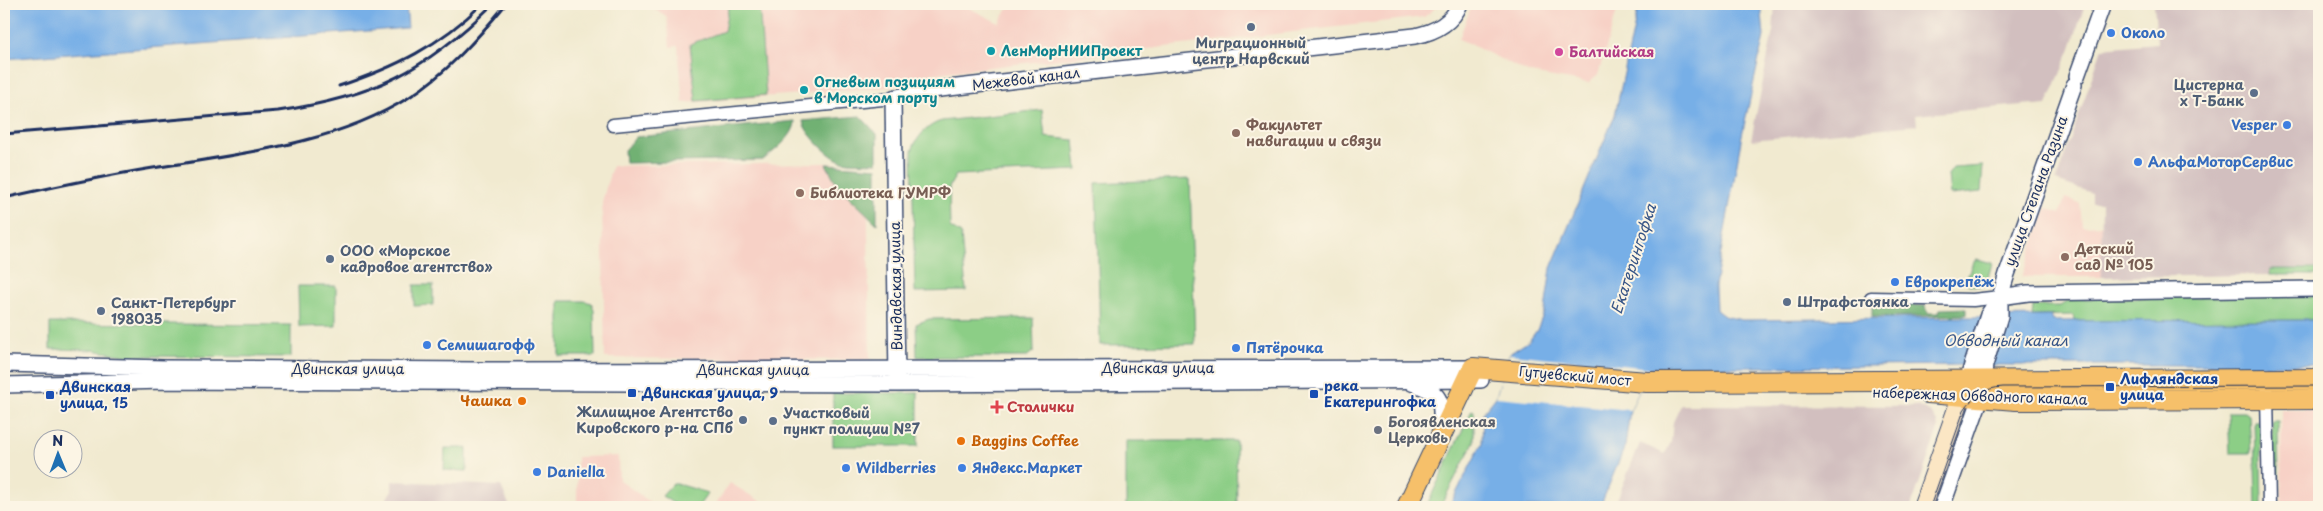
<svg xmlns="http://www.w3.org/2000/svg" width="2323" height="511" font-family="'Playpen Sans',sans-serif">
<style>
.built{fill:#f7d1c6}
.industrial{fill:#d2bfbf}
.green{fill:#8cce86;stroke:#547e72}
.forest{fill:#71b173;stroke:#467068}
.water{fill:#77afe7;stroke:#496fa2}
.pier{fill:#f1ead0}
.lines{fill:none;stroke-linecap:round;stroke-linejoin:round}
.minor-casing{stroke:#3b4b6f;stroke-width:15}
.tertiary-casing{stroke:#3b4b6f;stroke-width:18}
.secondary-casing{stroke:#3b4b6f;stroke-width:20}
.primary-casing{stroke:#3b4b6f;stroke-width:22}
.minor{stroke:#fff;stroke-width:12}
.tertiary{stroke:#fff;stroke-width:15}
.secondary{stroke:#fbe6c4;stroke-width:18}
.primary{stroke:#f6c06b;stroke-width:20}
.tram{stroke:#1b2f5e;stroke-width:1}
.rail{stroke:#1b2f5e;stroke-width:3}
.service-dot{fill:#5c6f8a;stroke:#fcf5e5;stroke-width:2}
.shop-dot{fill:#3f7fe0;stroke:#fcf5e5;stroke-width:2}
.culture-dot{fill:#0f9aa8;stroke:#fcf5e5;stroke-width:2}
.hotel-dot{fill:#d1479c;stroke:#fcf5e5;stroke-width:2}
.education-dot{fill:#8d6e63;stroke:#fcf5e5;stroke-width:2}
.transit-dot{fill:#1a4fb4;stroke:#fcf5e5;stroke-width:2}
.food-dot{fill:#e8710a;stroke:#fcf5e5;stroke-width:2}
.health-dot{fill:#e0444e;stroke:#fcf5e5;stroke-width:2}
.worship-dot{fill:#6b7280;stroke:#fcf5e5;stroke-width:2}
.labels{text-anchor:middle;stroke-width:4;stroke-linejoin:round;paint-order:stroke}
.shop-label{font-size:14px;font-weight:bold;fill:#366cbe;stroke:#fcf5e5;text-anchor:start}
.service-label{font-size:14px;font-weight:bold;fill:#4e5e75;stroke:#fcf5e5;text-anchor:start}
.culture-label{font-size:14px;font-weight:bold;fill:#0d838f;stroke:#fcf5e5;text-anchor:start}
.hotel-label{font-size:14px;font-weight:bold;fill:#b23c85;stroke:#fcf5e5;text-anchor:start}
.street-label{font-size:14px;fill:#1b2f5e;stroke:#fcf5e5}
.education-label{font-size:14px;font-weight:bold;fill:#785e54;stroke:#fcf5e5;text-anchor:start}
.transit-label{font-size:14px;font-weight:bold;fill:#164399;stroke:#fcf5e5;text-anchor:start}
.food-label{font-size:14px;font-weight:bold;fill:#c56008;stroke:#fcf5e5;text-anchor:end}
.health-label{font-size:14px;font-weight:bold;fill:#be3a42;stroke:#fcf5e5;text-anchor:start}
.worship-label{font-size:14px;font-weight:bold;fill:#5b616d;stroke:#fcf5e5;text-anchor:start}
.water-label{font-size:15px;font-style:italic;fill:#375587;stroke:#fcf5e5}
</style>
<rect width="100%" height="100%" fill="#fcf5e5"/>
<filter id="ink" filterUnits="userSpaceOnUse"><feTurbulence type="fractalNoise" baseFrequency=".02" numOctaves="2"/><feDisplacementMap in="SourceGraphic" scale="10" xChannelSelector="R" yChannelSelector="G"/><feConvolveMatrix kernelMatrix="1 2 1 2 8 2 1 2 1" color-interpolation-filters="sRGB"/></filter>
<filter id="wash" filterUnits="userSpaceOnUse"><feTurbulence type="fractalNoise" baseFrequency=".0096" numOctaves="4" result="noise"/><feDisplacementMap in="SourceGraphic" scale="20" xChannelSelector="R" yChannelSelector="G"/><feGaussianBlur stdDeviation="1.12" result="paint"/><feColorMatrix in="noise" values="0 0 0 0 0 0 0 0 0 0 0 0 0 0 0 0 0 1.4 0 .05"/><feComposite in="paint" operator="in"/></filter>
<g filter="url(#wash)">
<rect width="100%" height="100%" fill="#f1ead0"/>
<!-- built -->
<g class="built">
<polygon points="648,4 961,4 999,23 1006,11 1015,4 1440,4 1424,17 912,76 890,87 683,103 678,46 670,47 667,17"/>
<polygon points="1472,4 1619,4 1598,75 1589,83 1530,73 1459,39"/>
<polygon points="826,163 867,167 870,360 605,358 602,202 612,166"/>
<polygon points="2065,198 2080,203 2082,226 2102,225 2101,277 2022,277 2046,208 2060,213"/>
<polygon points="2281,410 2319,410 2319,507 2282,507"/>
<polygon points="618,456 619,480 657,507 577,507 577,457"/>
<polygon points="730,483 770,507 714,507"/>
</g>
<!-- industrial -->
<g class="industrial">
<polygon points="1775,4 2085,4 2071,48 2047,105 2036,106 2033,104 1916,115 1917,125 1751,140 1773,31"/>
<polygon points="2154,4 2319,4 2319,268 2270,269 2270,275 2101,277 2102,203 2092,203 2092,193 2056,181 2102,48 2157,43"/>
<polygon points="1681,405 1917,406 1931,413 1937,422 1938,429 1911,507 1614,507 1640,443 1665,454 1671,442 1673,422"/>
<polygon points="392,481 501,486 510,507 386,507 387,498 392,490"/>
</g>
<!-- green -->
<g class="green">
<polygon points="729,4 759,4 766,95 696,101 690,44 724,31"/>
<path d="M 1042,110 L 1045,137 L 1074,140 L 1077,170 L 956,175 L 949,187 L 950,227 L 961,234 L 966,291 L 915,292 L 912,151 C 916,137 929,124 942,121 Z"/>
<polygon points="1983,166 1981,192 1950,195 1948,175 1953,168"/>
<polygon points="1190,179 1195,344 1100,345 1096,183"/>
<path d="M 1977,259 L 1992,263 L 1986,285 C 1980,287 1970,287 1965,282 L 1973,262 Z"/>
<rect x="2270" y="269" width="49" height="6"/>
<polygon points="414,285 433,285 433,305 414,306"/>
<polygon points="298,286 336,286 336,326 299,327"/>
<polygon points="2319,295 2319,320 2075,321 2074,315 2032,316 2033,306 2060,306 2071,299"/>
<polygon points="559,301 584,301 592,303 594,311 595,356 559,356"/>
<polygon points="1033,318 1034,351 1026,357 917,357 916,324 929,319"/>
<polygon points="50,323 291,325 291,357 127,356 92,350 50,349"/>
<rect x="833" y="393" width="85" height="53"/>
<polygon points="1472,410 1474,411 1474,442 1440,507 1426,507"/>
<polygon points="2228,412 2245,412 2249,415 2251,453 2230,453"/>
<polygon points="2254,421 2260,421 2262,507 2256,507"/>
<polygon points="2272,421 2278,421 2279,495 2273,495"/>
<polygon points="1126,441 1236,441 1237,507 1126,507"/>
<polygon points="445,448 467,448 467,471 444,470"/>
<polygon points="673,484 678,484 708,493 698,507 679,507 662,496"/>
<polygon points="2136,500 2136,507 2079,507 2079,501"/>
</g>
<!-- forest -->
<g class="forest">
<path d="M 860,116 L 877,134 L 877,163 C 866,162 847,164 837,159 C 827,154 804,132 803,121 Z"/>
<path d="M 795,121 C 795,136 774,151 763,160 L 625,163 L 624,150 L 636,137 Z"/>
<polygon points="826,164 877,168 877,224 838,186"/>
<polygon points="1872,302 1926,306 1928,313 1939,313 1940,309 1966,308 1966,315 1872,317"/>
</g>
<!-- water -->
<g class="water">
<polygon points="4,4 406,4 408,28 4,59"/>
<polygon points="1639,4 1761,4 1764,36 1742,135 1715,286 1716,310 1724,316 1742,320 2051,316 2053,321 2319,320 2319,365 1966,365 1650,368 1630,410 1625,446 1600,507 1449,507 1482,443 1483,413 1496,397 1509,354 1529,341 1537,330 1545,310 1551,268 1615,115"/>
</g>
<!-- pier -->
<polygon class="pier" points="1509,354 1650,368 1630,410 1496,397"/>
</g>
<g filter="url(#ink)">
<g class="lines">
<defs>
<g id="minor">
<polyline points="613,125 893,98"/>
<polyline points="1871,298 1973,300 2000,297"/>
<polyline points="2267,392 2269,507"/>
</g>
<g id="tertiary">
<polyline points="2077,76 2103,4"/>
<polyline points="2000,297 2028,293 2319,289"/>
<polyline points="4,364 165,368 478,370 1473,368"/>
<path d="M 897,380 L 893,98 L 923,91 L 992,83 L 1415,36 C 1435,32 1452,23 1460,4"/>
<polyline points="1967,381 1988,315 2000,297"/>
<path d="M 1412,383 C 1443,393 1442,400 1441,430"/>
<polyline points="4,385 165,381 897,384 1481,380"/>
<polyline points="1942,507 1981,397 1985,365 2000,316 2000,297 2007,274 2074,85"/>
</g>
<polyline id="secondary" points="1922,507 1966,383"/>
<g id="primary">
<polyline points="1928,393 2016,400 2319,399"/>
<polyline points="1407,507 1473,368 1647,382 2319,379"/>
</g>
</defs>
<!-- minor casing -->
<use href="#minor" class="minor-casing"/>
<!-- tertiary casing -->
<use href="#tertiary" class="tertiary-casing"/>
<!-- secondary casing -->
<use href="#secondary" class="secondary-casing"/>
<!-- primary casing -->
<use href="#primary" class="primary-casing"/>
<!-- minor -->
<use href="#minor" class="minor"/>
<!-- tertiary -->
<use href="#tertiary" class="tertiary"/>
<!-- secondary -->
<use href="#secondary" class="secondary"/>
<!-- primary -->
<use href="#primary" class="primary"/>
<!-- tram -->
<path class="tram" d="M 1930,507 L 1964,410 C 1974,395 1985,388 2003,387 L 2319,386"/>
<!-- rail -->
<g class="rail">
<path d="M 339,86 C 396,67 439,46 482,4"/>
<path d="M 4,134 L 278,111 C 374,97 425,71 493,4"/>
<path d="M 4,198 C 53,187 103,176 153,168 C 238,154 333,145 408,98 C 446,74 478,38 506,4"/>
</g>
</g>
</g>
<!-- markers -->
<g class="service-dot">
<circle cx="1251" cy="27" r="5"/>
<circle cx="2254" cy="93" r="5"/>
<circle cx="330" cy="259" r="5"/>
<circle cx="1787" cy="302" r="5"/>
<circle cx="101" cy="311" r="5"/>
<circle cx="743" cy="420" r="5"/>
<circle cx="773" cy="421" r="5"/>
</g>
<g class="shop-dot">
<circle cx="2111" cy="33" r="5"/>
<circle cx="2287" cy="125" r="5"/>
<circle cx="2138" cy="162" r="5"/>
<circle cx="1895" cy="282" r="5"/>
<circle cx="427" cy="345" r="5"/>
<circle cx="1236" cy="348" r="5"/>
<circle cx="846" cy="468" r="5"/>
<circle cx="962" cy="468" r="5"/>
<circle cx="537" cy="472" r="5"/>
</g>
<g class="culture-dot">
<circle cx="991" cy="51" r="5"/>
<circle cx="804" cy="90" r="5"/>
</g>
<circle class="hotel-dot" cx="1559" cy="52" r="5"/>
<g class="education-dot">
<circle cx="1236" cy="133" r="5"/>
<circle cx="800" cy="193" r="5"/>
<circle cx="2065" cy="257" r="5"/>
</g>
<g class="transit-dot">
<rect x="2105" y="382" width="10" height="10" rx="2.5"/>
<rect x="627" y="388" width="10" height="10" rx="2.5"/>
<rect x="1309" y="389" width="10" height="10" rx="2.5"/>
<rect x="45" y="390" width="10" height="10" rx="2.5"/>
</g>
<g class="food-dot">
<circle cx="522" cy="401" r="5"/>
<circle cx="961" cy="441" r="5"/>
</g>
<path class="health-dot" d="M994.5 399.5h5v5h5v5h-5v5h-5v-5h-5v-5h5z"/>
<circle class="worship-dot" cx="1378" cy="430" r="5"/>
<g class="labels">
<!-- shop labels -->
<g class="shop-label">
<text x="2121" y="38">Около</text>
<text x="2277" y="130" text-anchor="end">Vesper</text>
<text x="2148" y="167">АльфаМоторСервис</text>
<text x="1905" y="287">Еврокрепёж</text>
<text x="437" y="350">Семишагофф</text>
<text x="1246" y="353">Пятёрочка</text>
<text x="856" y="473">Wildberries</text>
<text x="972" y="473">Яндекс.Маркет</text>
<text x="547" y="477">Daniella</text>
</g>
<!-- service labels -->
<g class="service-label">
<text x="1251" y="48" text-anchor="middle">Миграционный<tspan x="1251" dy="16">центр Нарвский</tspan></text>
<text x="2244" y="90" text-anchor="end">Цистерна<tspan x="2244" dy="16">х Т-Банк</tspan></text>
<text x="340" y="256">ООО «Морское<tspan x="340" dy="16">кадровое агентство»</tspan></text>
<text x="1797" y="307">Штрафстоянка</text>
<text x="111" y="308">Санкт-Петербург<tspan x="111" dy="16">198035</tspan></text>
<text x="733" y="417" text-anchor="end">Жилищное Агентство<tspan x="733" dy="16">Кировского р-на СПб</tspan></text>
<text x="783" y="418">Участковый<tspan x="783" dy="16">пункт полиции №7</tspan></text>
</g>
<!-- culture labels -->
<g class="culture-label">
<text x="1001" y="56">ЛенМорНИИПроект</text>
<text x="814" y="87">Огневым позициям<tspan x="814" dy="16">в Морском порту</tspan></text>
</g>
<!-- hotel labels -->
<g class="hotel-label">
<text x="1569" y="57">Балтийская</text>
</g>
<!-- street labels -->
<g class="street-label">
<text transform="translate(1026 79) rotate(-7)" y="5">Межевой канал</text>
<text transform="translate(2036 191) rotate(-70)" y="5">улица Степана Разина</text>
<text transform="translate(896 286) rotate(-91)" y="5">Виндавская улица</text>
<text x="1158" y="373">Двинская улица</text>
<text x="348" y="374">Двинская улица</text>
<text x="753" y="375">Двинская улица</text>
<text transform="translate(1575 376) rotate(5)" y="5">Гутуевский мост</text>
<text transform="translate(1980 396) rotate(2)" y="5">набережная Обводного канала</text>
</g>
<!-- education labels -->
<g class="education-label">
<text x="1246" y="130">Факультет<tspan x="1246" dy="16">навигации и связи</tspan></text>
<text x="810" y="198">Библиотека ГУМРФ</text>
<text x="2075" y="254">Детский<tspan x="2075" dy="16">сад № 105</tspan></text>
</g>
<!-- transit labels -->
<g class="transit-label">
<text x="2120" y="384">Лифляндская<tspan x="2120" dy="16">улица</tspan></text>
<text x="1324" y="391">река<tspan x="1324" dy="16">Екатерингофка</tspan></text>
<text x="60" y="392">Двинская<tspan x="60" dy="16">улица, 15</tspan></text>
<text x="642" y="398">Двинская улица, 9</text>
</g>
<!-- food labels -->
<g class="food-label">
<text x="512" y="406">Чашка</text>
<text x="971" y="446" text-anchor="start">Baggins Coffee</text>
</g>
<!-- health labels -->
<g class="health-label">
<text x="1007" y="412">Столички</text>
</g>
<!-- worship labels -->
<g class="worship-label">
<text x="1388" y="427">Богоявленская<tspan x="1388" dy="16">Церковь</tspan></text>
</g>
<!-- water labels -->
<g class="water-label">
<text transform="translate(1634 259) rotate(-72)" y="5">Екатерингофка</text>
<text x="2006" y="346">Обводный канал</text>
</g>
</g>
<!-- margin -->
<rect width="2323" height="511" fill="none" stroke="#fcf5e5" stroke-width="20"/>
<!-- north arrow -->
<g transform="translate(58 454) rotate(359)"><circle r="24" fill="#fcf5e5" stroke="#a2a6af"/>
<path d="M0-4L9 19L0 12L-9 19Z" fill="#1f6fb2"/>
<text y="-8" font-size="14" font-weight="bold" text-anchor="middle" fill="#1b2f5e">N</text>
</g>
</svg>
